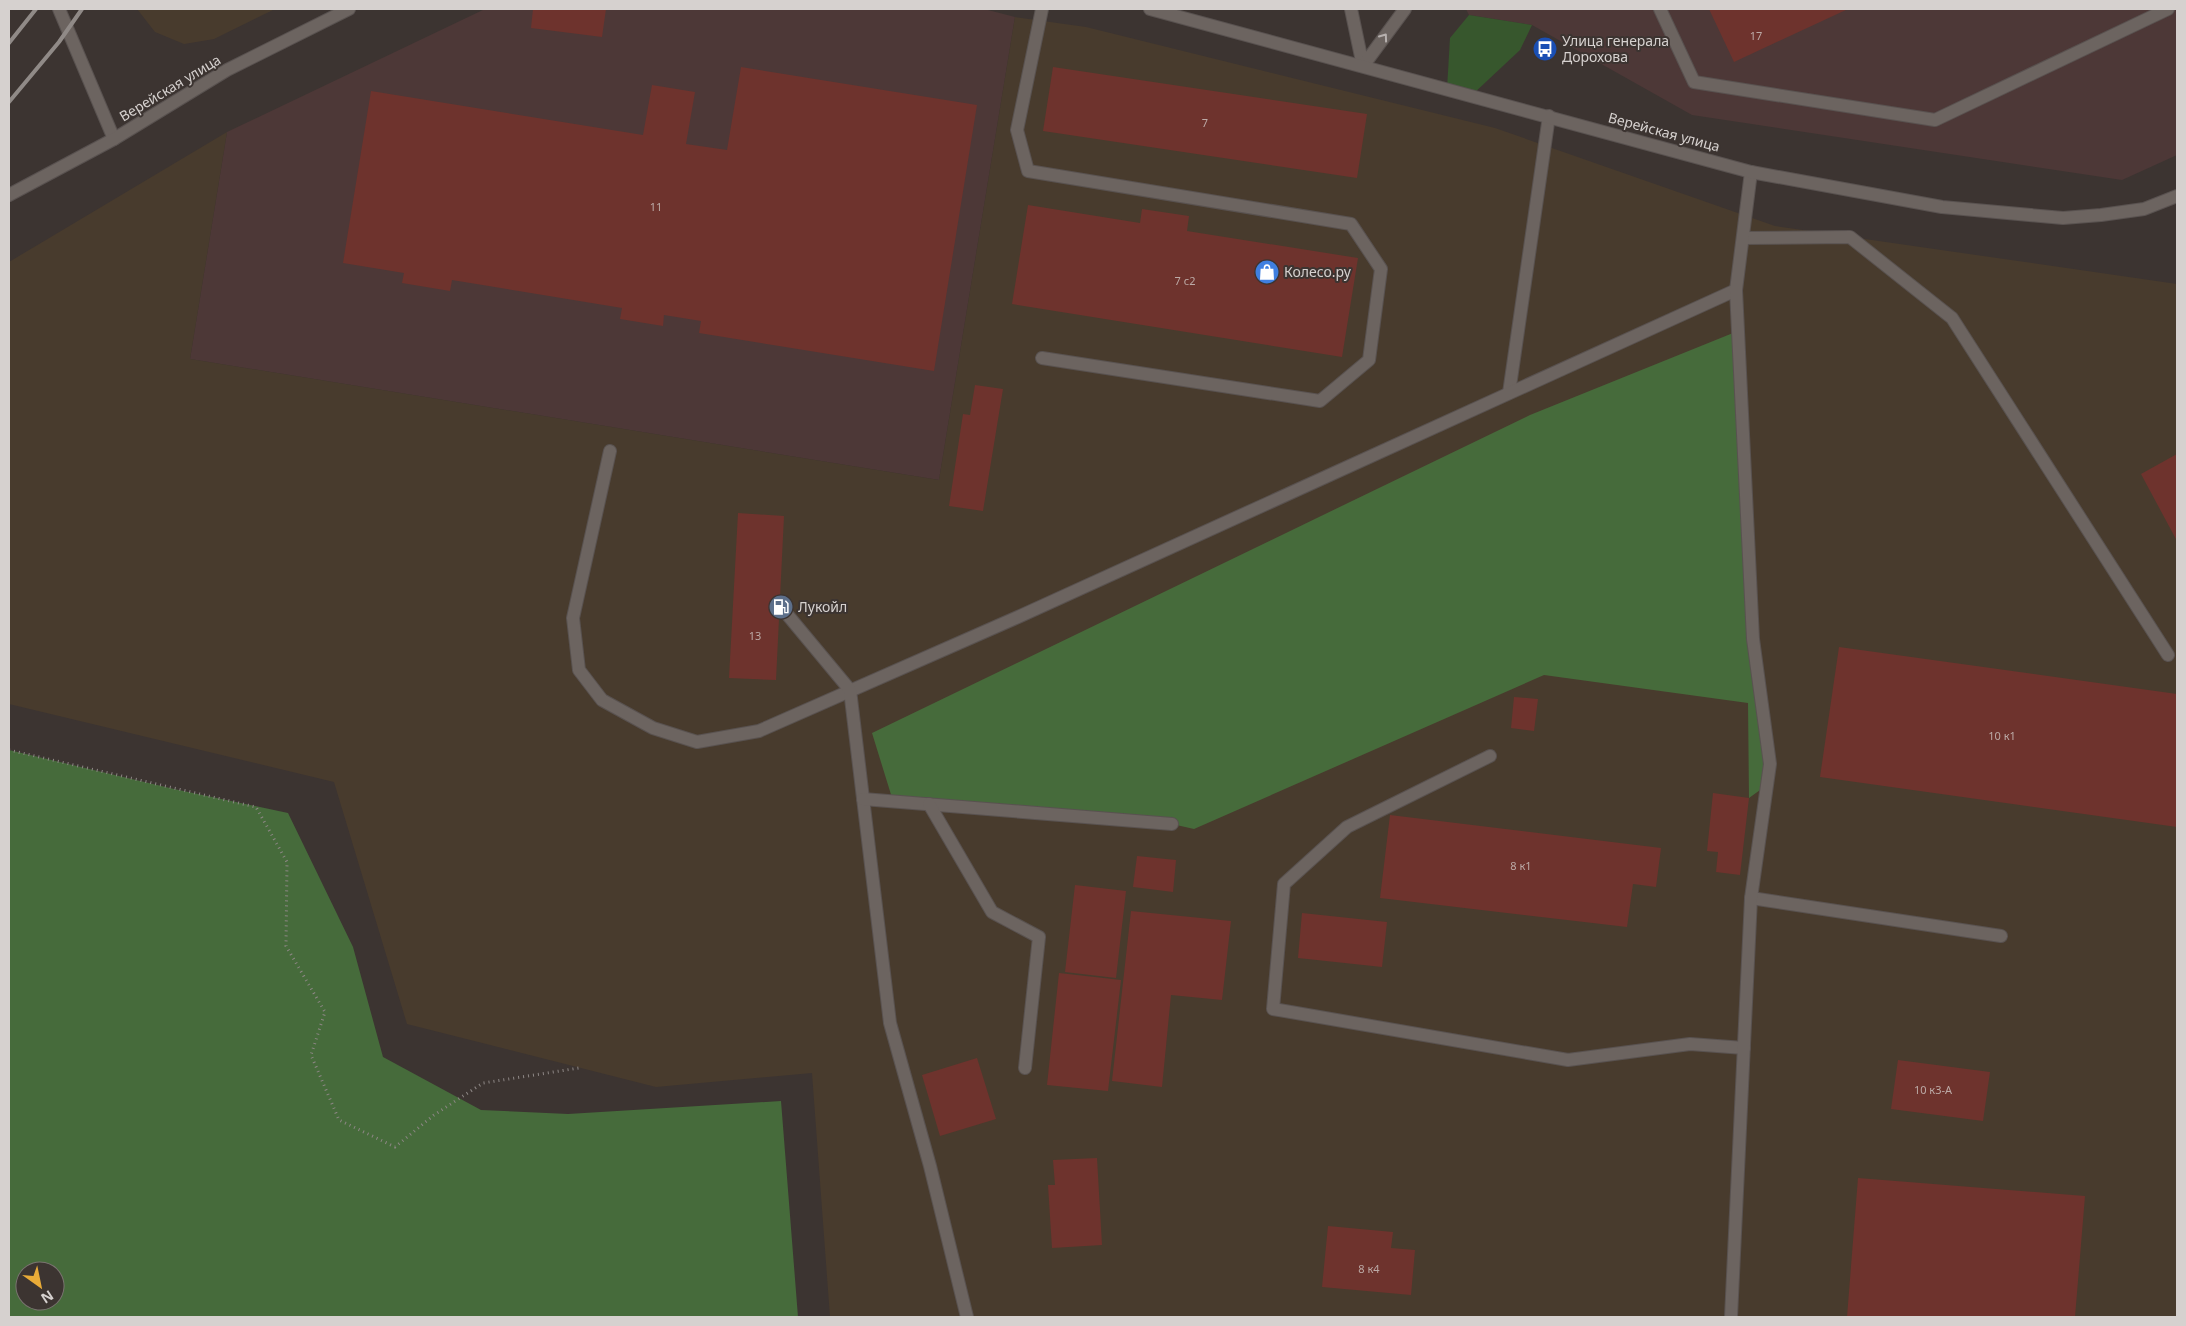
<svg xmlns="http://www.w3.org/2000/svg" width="2186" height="1326" font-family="'Noto Sans',sans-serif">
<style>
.commercial{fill:#4d3837}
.industrial{fill:#483b2d}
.green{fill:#37572d}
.forest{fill:#466b3b;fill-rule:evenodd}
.building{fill:#6e332d}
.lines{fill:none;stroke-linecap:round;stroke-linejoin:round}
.lane-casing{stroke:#595250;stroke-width:14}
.secondary-casing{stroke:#595250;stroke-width:14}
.path{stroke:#8d8785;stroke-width:3;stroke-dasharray:1 4;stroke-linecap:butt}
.lane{stroke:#6c6460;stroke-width:12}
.secondary{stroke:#6c6460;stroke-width:12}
.rail{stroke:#908a87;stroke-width:4}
.oneway{stroke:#b6b0ae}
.labels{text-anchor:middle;stroke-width:4;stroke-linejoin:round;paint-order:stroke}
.number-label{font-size:11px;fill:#bcaaa6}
.poi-label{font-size:14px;fill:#d6d1cf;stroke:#3c3431;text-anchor:start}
.street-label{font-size:14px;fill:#d6d1cf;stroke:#3c3431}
</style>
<rect width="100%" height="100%" fill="#3c3431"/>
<!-- commercial -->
<g class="commercial">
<polygon points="485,9 984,9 1015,17 939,480 190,359 227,132"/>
<polygon points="1466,9 2177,9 2177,155 2122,180 1692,115 1532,25 1469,15"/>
</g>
<!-- industrial -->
<g class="industrial">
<polygon points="137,9 275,9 214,39 184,44 155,32"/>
<polygon points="1015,17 1086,27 1495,128 1775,226 2177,284 2177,1317 830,1317 812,1073 656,1087 407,1024 334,782 9,704 9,262 227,132 190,359 939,480"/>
</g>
<!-- green -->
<polygon class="green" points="1469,15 1532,25 1520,50 1472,95 1447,89 1450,38"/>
<!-- forest -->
<g class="forest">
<polygon points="1738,331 1767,785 1749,798 1748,703 1544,675 1194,829 1172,824 893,801 872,733 1530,415"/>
<path d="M 9,750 L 174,789 L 288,813 L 353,947 L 383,1057 L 481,1110 L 568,1114 L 781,1101 L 798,1317 L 9,1317 ZM 25,1271 L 55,1271 L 55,1301 L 25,1301 Z"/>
</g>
<!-- building -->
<g class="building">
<polygon points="533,9 606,9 602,37 531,28"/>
<polygon points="1709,9 1848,9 1734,62"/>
<polygon points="741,67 977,105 934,371 699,333 701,321 664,315 663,326 620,319 622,308 452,280 450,291 402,283 404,273 343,263 371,91 643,135 652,85 695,92 686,144 727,150"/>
<polygon points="1053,67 1367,114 1357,178 1043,131"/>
<polygon points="1028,205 1140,223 1142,209 1189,216 1187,231 1358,258 1342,357 1012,304"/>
<polygon points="975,385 1003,389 983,511 949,506 963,414 970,415"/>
<polygon points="2177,454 2177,541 2141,474"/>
<polygon points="738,513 784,516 776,680 729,678"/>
<polygon points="1839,647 2177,694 2177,827 1820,777"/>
<polygon points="1514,697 1538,699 1534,731 1511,728"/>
<polygon points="1713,793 1749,798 1740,875 1716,872 1718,852 1707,851"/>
<polygon points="1390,815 1661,848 1656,887 1633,884 1627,927 1380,898"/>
<polygon points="1137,856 1176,860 1173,892 1133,887"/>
<polygon points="1075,885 1126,891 1116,978 1065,972"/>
<polygon points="1131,911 1231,921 1222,1000 1171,995 1162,1087 1112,1081"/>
<polygon points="1302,913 1387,922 1382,967 1298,958"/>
<polygon points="1059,973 1121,980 1108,1091 1047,1085"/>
<polygon points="977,1058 996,1119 940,1136 922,1075"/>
<polygon points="1898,1060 1990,1072 1983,1121 1891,1109"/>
<polygon points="1097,1158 1102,1245 1052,1248 1048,1185 1055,1185 1053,1160"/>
<polygon points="1858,1178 2085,1196 2075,1317 1847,1317"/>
<polygon points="1328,1226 1393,1232 1391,1248 1415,1250 1411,1295 1322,1287"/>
</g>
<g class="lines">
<defs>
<g id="lane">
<polyline points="1042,9 1017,130 1028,171 1351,224 1381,269 1369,360 1320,401 1042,358"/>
<polyline points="1351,9 1363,66"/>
<polyline points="1660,9 1694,82 1935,120 2168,9"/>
<polyline points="1363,66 1405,9"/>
<polyline points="1743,238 1850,237 1952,318 2168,655"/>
<polyline points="1509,393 1549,116"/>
<polyline points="610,451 573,618 579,670 602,700 653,728 697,742 759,731 1018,617 1736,290"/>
<polyline points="781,607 850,690 890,1023 930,1166 967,1317"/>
<polyline points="1490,756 1347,827 1284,884 1273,1009 1568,1060 1690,1044 1744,1048"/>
<polyline points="863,799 1172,824"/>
<polyline points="929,804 992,912 1039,937 1025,1068"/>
<polyline points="1751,898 2001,936"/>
<polyline points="1731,1317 1751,898 1770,764 1753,639 1736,290 1751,172"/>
</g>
<g id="secondary">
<polyline points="59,9 114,139"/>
<polyline points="1150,9 1751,172 1942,207 2063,218 2101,215 2144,209 2177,196"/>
<polyline points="9,195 114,139 227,70 349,9"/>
</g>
</defs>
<!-- lane casing -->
<use href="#lane" class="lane-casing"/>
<!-- secondary casing -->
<use href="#secondary" class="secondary-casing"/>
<!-- path -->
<polyline class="path" points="9,750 256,807 287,862 286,946 325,1012 311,1055 339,1120 395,1147 434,1115 483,1083 579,1068"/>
<!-- lane -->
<use href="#lane" class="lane"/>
<!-- secondary -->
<use href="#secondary" class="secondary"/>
<!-- rail -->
<g class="rail">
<polyline points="9,43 36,9"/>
<polyline points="9,102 59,42 82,9"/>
</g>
</g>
<!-- one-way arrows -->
<defs><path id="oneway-chevron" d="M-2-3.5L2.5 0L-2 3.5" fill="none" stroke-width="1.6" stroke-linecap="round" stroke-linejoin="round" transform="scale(1.25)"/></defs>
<use class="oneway" href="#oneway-chevron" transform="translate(1384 37) rotate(-54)"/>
<!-- icons -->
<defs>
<symbol id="bus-disc" viewBox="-11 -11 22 22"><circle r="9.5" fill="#1a4fb4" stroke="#3c3431"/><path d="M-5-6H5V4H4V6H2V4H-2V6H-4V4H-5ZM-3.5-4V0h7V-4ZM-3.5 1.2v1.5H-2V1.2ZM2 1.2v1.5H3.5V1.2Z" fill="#fff"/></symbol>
<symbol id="shop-disc" viewBox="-11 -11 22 22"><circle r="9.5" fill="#3f7fe0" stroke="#3c3431"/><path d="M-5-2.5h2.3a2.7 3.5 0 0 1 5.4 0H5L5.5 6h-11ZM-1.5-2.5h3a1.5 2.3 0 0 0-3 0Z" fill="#fff"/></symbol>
<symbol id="fuel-disc" viewBox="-11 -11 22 22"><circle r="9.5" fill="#5c6f8a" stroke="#3c3431"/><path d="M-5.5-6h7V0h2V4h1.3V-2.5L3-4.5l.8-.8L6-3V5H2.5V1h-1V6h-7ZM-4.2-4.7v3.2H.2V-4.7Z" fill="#fff"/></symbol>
</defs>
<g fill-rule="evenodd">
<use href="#bus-disc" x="1531" y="35" width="28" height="28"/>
<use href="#shop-disc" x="1253" y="258" width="28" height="28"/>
<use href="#fuel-disc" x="767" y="593" width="28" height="28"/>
</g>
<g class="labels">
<!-- number labels -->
<g class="number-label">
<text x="1756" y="40">17</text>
<text x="1205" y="127">7</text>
<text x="656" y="211">11</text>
<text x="1185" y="285">7 с2</text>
<text x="755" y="640">13</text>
<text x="2002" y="740">10 к1</text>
<text x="1521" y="870">8 к1</text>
<text x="1933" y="1094">10 к3-А</text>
<text x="1369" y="1273">8 к4</text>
</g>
<!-- poi labels -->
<g class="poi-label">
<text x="1562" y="46">Улица генерала<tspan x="1562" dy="16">Дорохова</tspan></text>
<text x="1284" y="277">Колесо.ру</text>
<text x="798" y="612">Лукойл</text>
</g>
<!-- street labels -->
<g class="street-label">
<text transform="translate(170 88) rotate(-31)" y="5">Верейская улица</text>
<text transform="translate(1664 132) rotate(15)" y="5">Верейская улица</text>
</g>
</g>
<!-- border -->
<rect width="2186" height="1326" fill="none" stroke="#d6d1cf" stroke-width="20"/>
<!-- north arrow -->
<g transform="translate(40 1286) rotate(147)"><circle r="24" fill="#3c3431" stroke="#7a7370"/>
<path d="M0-4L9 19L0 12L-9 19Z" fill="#e9ab38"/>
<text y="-8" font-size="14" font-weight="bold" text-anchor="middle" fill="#d6d1cf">N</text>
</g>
</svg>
